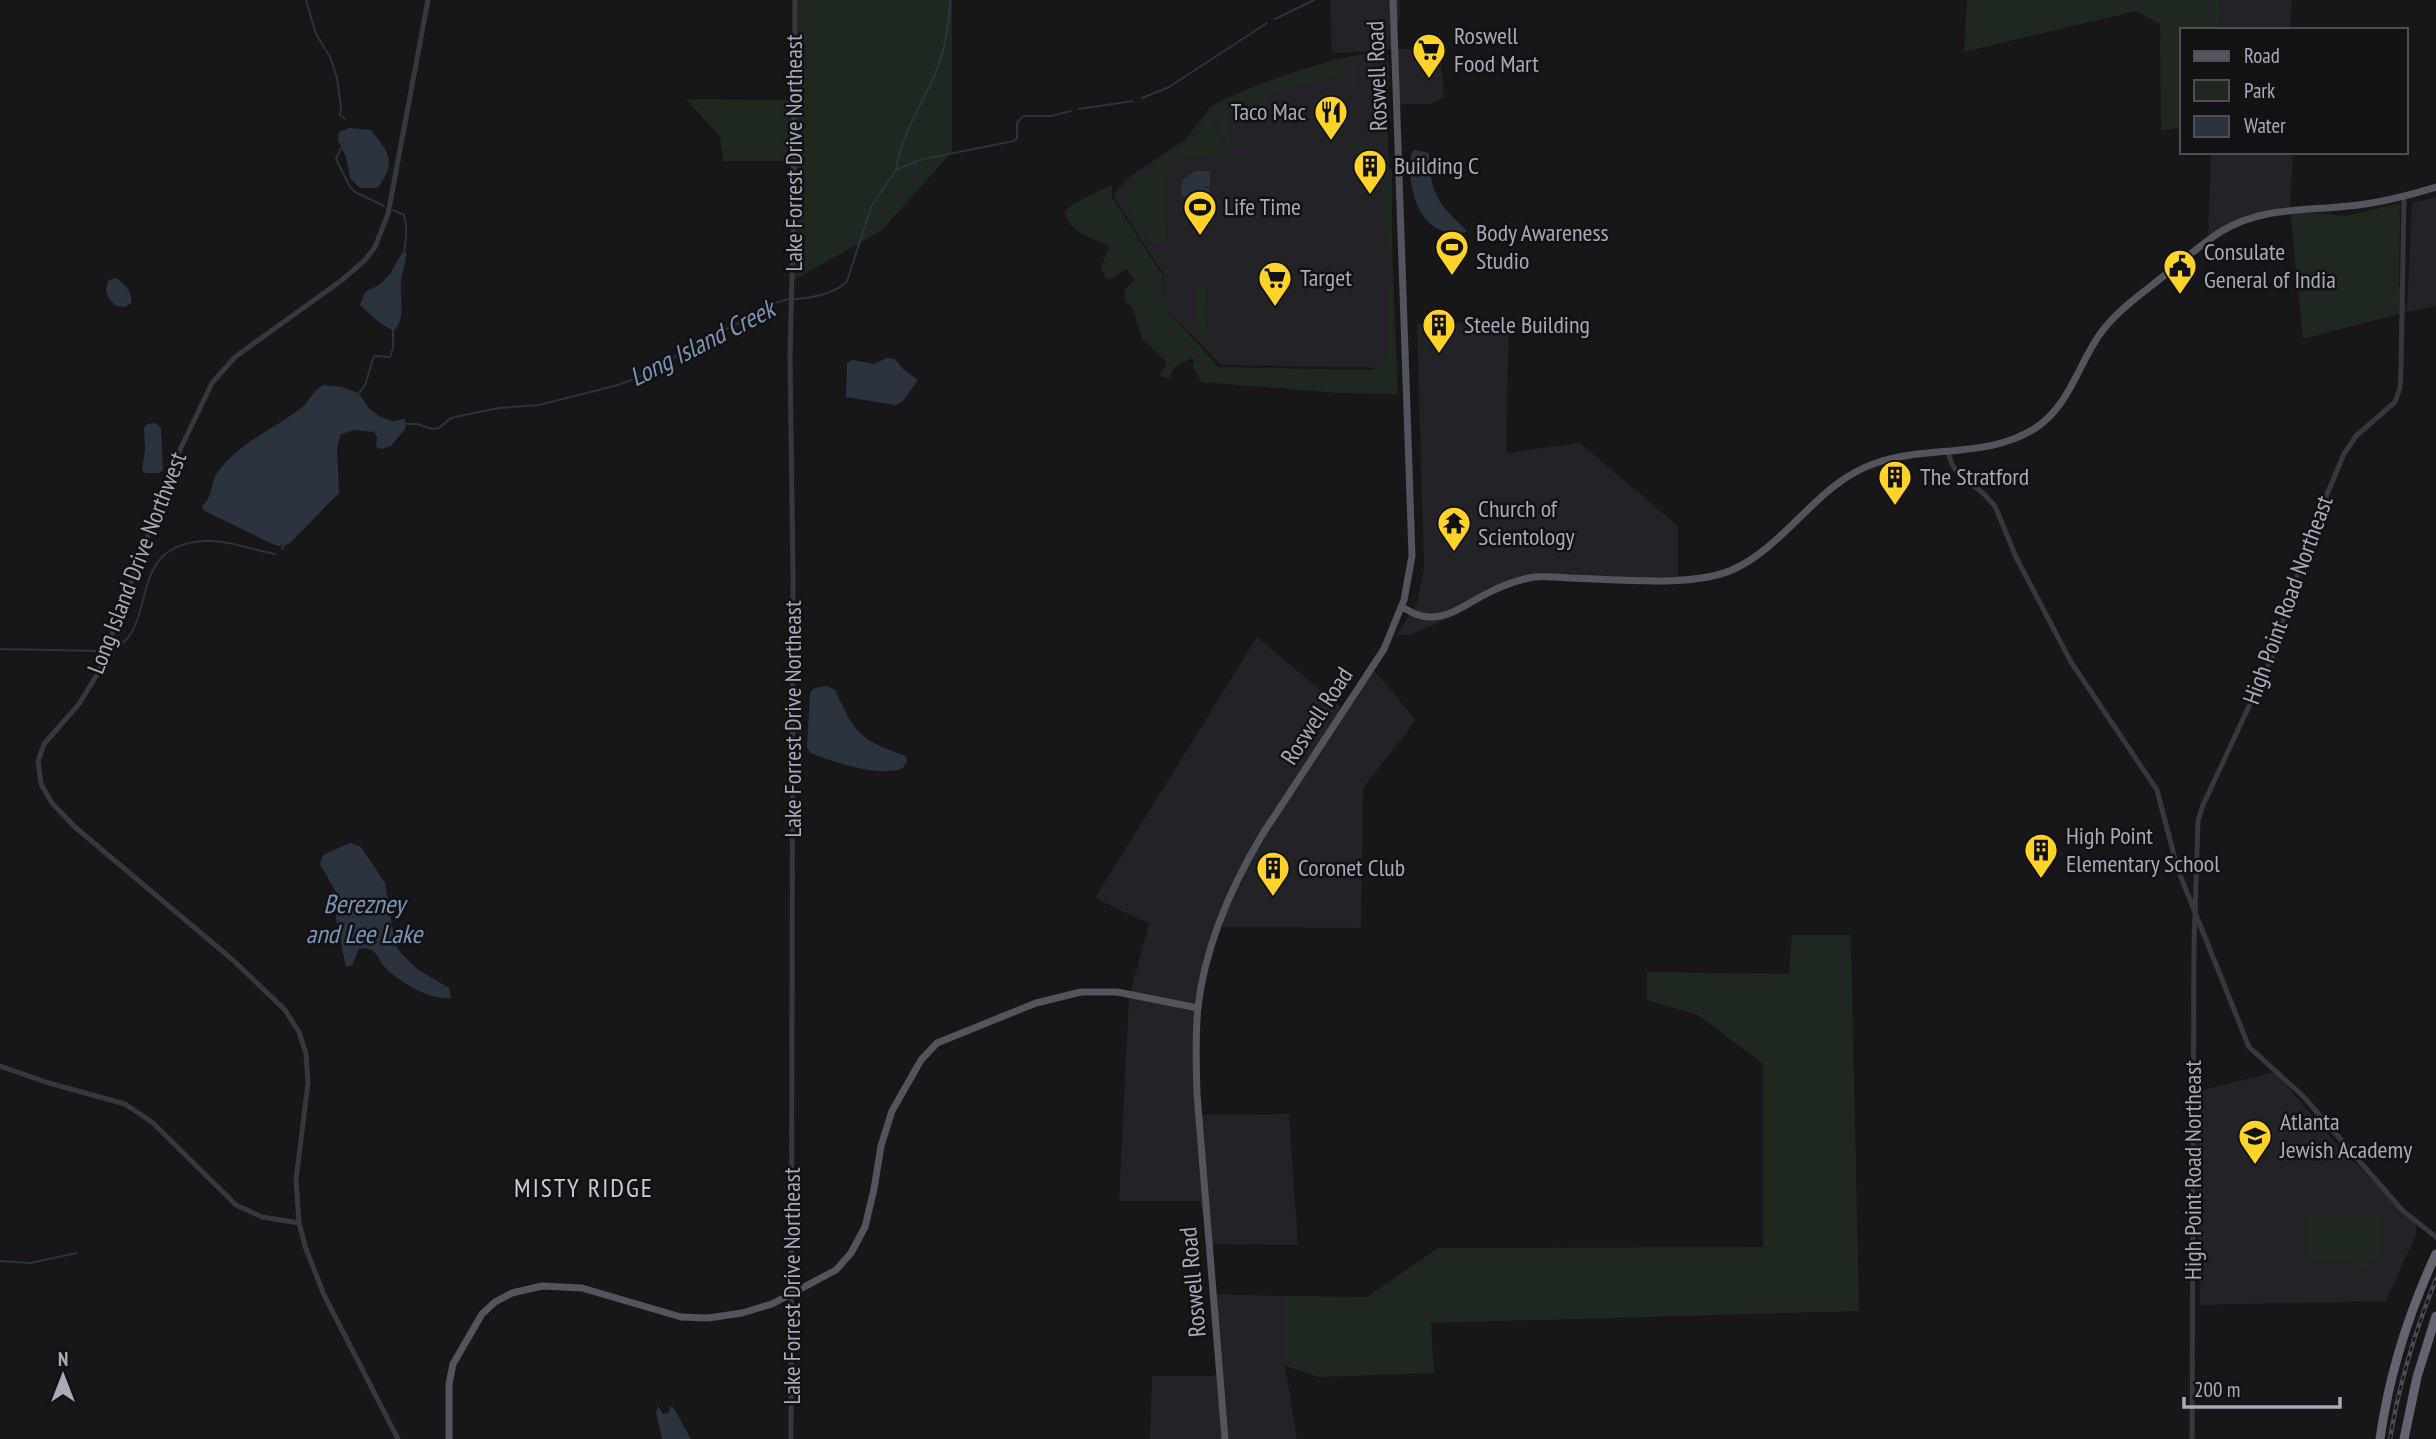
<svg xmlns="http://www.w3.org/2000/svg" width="2436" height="1439" font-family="'PT Sans Narrow',sans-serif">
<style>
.built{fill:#232226}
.green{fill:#1e2720}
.water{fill:#2b333e}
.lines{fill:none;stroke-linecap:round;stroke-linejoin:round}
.stream{stroke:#2b333e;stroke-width:2}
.minor{stroke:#37373e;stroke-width:5}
.major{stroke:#53545d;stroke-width:7}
.highway{stroke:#63646f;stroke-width:9}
.rail-casing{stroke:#4a4b53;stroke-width:4.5}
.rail{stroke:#121114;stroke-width:2;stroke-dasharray:5;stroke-linecap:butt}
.labels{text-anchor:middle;stroke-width:5;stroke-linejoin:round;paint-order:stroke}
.poi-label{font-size:24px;fill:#a7abba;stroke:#121114;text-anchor:start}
.street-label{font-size:24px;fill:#a7abba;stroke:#121114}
.water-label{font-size:26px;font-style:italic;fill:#7c94b7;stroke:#121114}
.neighbourhood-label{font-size:26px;letter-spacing:2px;fill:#c9cbd5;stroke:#121114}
</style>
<rect width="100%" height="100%" fill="#171619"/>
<!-- built -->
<g class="built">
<polygon points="1330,0 1399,0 1400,16 1391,49 1440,49 1444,97 1431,104 1396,104 1391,49 1382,50 1388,54 1386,91 1397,368 1221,365 1163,306 1164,275 1113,196 1130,176 1185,140 1210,107 1224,99 1335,59 1381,51 1332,53"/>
<polygon points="2221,0 2292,0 2290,30 2219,30"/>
<polygon points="2211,152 2293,152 2290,211 2263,211 2208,235"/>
<polygon points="2436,197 2436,306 2407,312 2412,203"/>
<polygon points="1509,321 1506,453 1580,443 1678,526 1678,581 1558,575 1492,590 1438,623 1410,635 1397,635 1417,603 1424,569 1417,324"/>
<polygon points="1257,637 1343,709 1371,667 1416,720 1363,788 1361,928 1216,927 1195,1026 1199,1115 1289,1114 1298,1245 1208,1244 1200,1201 1119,1201 1129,997 1149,924 1095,898"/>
<polygon points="2275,1072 2339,1147 2416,1223 2416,1235 2386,1301 2200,1305 2194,1092"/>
<polygon points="1214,1294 1285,1296 1285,1366 1297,1439 1150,1439 1152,1376 1217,1376"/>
</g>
<!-- green -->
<g class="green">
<polygon points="797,0 952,0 952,152 881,231 792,281 794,161 723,161 720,137 686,99 795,100"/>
<polygon points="1967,0 2221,0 2219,30 2182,30 2182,128 2161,130 2160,24 2136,11 1964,52"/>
<polygon points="1382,52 1388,56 1389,65 1388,147 1387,150 1381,153 1356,153 1350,148 1351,143 1357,143 1360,147 1375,147 1380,150 1384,148 1383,109 1378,100 1382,92 1382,59 1374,58 1354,62 1354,92 1351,88 1351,61 1356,57"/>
<path d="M 1338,61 L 1344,64 L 1344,83 L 1339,76 L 1318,83 L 1280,89 L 1262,106 L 1239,106 L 1230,110 L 1228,127 L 1231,129 L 1230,139 L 1235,143 L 1250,143 L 1249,146 C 1226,147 1224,147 1217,123 C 1215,116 1213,113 1215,106 C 1237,91 1312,63 1338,61 Z"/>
<polygon points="1208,117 1212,119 1220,141 1227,147 1227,154 1188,156 1167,170 1166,239 1163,244 1152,244 1125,201 1127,184 1191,138"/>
<polygon points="1388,166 1392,171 1392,247 1389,251 1387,250 1388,240 1385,236 1385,168"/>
<path d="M 1112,184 L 1112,197 L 1163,276 L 1163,306 L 1219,367 L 1371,370 C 1376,367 1381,365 1384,360 C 1389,351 1388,295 1388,282 L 1393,284 L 1398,394 L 1339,393 L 1201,382 L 1193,367 L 1194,360 L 1192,358 L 1175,367 L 1169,379 L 1160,376 L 1167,362 L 1142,339 L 1132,307 L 1124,301 L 1125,290 L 1134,280 L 1126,269 L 1110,279 L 1106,278 L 1101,268 L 1109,246 C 1093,238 1068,232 1065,212 C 1074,200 1098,193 1112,184 Z"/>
<polygon points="2400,203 2399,284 2407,312 2303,339 2290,211 2346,216"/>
<path d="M 1195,288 L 1206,288 L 1207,344 C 1196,324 1193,310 1195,288 Z"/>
<polygon points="1792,935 1851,935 1859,1311 1431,1323 1434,1373 1319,1377 1285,1366 1285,1296 1367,1297 1438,1248 1763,1247 1763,1064 1698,1015 1647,1000 1647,972 1789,974"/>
<polygon points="2306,1216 2381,1216 2382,1261 2368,1262 2368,1269 2356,1269 2356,1262 2306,1263"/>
</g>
<!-- water -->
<g class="water">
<path d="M 350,128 L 371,130 C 389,153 397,161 378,188 L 360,188 L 350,178 L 346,157 L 338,140 L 339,132 Z"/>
<path d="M 1415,150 L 1429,153 C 1429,178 1433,198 1452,216 C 1457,222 1464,226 1467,232 C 1436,237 1419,219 1413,191 C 1410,177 1408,165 1412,152 Z"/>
<polygon points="1195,171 1210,171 1210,186 1200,187 1210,188 1210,197 1191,197 1190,188 1189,197 1181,196 1182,180"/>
<path d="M 406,252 C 407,262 402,271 401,281 C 399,297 407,320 393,331 L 375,319 L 360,305 L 365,292 L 379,285 L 390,274 L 402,253 Z"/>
<path d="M 116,278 C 125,284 133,292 131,303 L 125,307 L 116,306 C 107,298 103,290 109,280 Z"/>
<polygon points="887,358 895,359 903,369 918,380 902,402 895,405 846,397 847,363 853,360 874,364"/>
<path d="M 324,385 L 342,387 L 358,393 L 369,408 L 380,417 L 393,421 L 405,419 L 406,428 L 391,446 L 381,449 L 376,447 L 377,437 L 374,432 L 355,430 L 341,434 L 337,447 L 339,493 L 289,544 L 279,546 L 272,544 L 203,510 L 202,506 C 215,494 209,481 221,468 C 241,442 276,428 301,408 C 310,401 313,389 324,385 Z"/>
<polygon points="156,423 161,428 163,470 159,473 145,473 142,470 145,450 144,428 147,424"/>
<path d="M 827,686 L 835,690 C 856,735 859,739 906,756 L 907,761 L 903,768 C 880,778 833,762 810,753 L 807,747 L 810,693 L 814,688 Z"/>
<path d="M 350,843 L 361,847 L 385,883 L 395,944 L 401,953 L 417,969 L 449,988 L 451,998 C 431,1001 396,981 383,965 C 380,961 378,955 374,952 C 369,947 364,948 359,949 L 352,965 L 346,967 L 336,920 L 337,894 L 320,864 L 323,855 Z"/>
<polygon points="658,1406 663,1414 669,1413 670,1407 673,1407 691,1439 662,1439 656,1412"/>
</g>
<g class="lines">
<!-- stream -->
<g class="stream">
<polyline points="306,0 316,34 330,57 337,78 341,107 340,115 345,119"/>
<polyline points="1275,19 1314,0"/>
<polyline points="1142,98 1169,87 1267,23"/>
<polyline points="1079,109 1133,101"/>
<polyline points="341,148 336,159 350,187 355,192 384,206"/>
<path d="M 896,169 C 901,135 922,105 935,74 C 945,50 949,25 950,0"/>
<path d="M 393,210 L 404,215 C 408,228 406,239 404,252"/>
<path d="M 794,299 C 811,298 835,294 847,281 L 872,205 L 896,170 L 919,160 L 1014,141 L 1017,138 L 1017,123 L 1023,116 L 1051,116 L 1071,111"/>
<polyline points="359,393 365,385 374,356 390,357 393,348 393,331"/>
<polyline points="407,424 417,424 432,429 439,428 451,418 469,414 499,408 539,405 618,385 639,377 712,336 743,321 762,307 788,299"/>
<polyline points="282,549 284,545"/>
<path d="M 0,649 L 101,651 C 167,643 116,544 206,541 C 229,540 252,550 275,554"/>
<polyline points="0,1261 30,1263 77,1253"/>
</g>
<!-- minor -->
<g class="minor">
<polyline points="1948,452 1952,464 1957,472 1984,494 1995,506 2016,557 2071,662 2157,790 2178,870 2249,1047 2303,1096 2402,1210 2436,1237"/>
<polyline points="0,1066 49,1083 125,1104 152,1122 236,1205 262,1217 299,1223"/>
<polyline points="398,1439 324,1295 306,1249 299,1223 296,1180 308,1083 306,1054 299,1032 285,1010 234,961 75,827 52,803 41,784 38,761 44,744 79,704 98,673 177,456 212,383 235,357 342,280 365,260 375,247 388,214 428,0"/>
<polyline points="791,1439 793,574 790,357 793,234 795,0"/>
<polyline points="2192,1439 2194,945 2198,821 2203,805 2272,657 2309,537 2344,454 2356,436 2395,402 2400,388 2401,370 2404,197"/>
</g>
<!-- major -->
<g class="major">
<path d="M 1402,607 C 1411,612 1419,617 1429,617 C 1449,618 1467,604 1484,595 C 1499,587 1516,580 1534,577 C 1545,576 1558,577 1570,578 C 1616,579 1694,588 1734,569 C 1788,544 1818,482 1876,463 C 1927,445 1990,459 2037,427 C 2070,404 2078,365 2100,334 C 2117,310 2143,293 2166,274 C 2184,260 2202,243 2222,231 C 2261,207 2306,211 2349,206 C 2379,203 2407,196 2436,187"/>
<polyline points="449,1439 449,1384 453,1364 482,1314 495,1302 512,1293 542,1286 582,1288 681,1317 708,1318 742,1313 772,1304 836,1270 851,1253 865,1227 874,1189 881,1146 892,1111 921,1060 937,1043 1036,1003 1081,992 1117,992 1198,1008"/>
<path d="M 1225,1439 L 1197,1094 C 1196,1065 1195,1036 1198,1007 C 1205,946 1231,887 1262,835 L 1384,649 L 1404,600 L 1412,556 L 1393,0"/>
</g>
<!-- highway -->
<g class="highway">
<path d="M 2380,1439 C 2389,1375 2409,1312 2436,1254"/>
<polyline points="2404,1439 2417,1377 2436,1316"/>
</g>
<defs>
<path id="rail" d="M 2390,1439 C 2399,1384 2415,1331 2436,1279"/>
</defs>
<!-- rail casing -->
<use href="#rail" class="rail-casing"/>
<!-- rail -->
<use href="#rail" class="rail"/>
</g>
<!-- icons -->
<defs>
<symbol id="supermarket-pin" viewBox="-11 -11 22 30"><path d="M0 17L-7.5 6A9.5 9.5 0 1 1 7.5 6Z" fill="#ffd328" stroke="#121114"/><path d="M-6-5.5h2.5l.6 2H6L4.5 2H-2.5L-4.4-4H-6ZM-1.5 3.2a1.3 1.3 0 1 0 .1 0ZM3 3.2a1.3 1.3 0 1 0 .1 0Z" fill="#111"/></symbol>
<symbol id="restaurant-pin" viewBox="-11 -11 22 30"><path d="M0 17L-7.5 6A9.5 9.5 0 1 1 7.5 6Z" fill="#ffd328" stroke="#121114"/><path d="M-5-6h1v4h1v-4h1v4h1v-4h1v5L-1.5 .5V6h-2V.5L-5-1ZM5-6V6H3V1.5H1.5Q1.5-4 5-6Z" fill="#111"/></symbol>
<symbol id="building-pin" viewBox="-11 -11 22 30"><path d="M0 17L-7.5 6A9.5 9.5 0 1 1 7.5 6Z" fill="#ffd328" stroke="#121114"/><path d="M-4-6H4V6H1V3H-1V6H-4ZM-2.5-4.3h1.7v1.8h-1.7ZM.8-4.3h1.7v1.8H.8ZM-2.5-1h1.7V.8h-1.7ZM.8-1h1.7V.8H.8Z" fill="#111"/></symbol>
<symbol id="stadium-pin" viewBox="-11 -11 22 30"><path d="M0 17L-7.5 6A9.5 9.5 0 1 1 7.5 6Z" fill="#ffd328" stroke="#121114"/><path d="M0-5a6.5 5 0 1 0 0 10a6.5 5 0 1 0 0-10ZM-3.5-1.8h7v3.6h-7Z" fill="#111"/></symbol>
<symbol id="civic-pin" viewBox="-11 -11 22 30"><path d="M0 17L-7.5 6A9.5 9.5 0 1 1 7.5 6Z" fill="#ffd328" stroke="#121114"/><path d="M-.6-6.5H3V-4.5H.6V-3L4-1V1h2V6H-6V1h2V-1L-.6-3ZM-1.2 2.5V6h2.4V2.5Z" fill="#111"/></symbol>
<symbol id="temple-pin" viewBox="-11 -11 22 30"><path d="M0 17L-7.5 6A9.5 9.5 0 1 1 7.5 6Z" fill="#ffd328" stroke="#121114"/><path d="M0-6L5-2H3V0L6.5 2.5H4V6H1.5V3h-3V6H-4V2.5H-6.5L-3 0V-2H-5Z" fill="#111"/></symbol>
<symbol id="school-pin" viewBox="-11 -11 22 30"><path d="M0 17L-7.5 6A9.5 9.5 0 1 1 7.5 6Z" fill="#ffd328" stroke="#121114"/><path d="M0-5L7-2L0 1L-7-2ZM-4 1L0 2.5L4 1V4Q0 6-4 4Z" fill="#111"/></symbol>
</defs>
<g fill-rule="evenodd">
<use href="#supermarket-pin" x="1410" y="31" width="38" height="52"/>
<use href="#restaurant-pin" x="1312" y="93" width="38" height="52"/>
<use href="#building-pin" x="1351" y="147" width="38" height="52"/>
<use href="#stadium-pin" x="1181" y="188" width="38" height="52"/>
<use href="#stadium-pin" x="1433" y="228" width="38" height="52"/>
<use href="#civic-pin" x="2161" y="247" width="38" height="52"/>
<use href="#supermarket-pin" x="1256" y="259" width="38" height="52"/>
<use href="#building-pin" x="1420" y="306" width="38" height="52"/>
<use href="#building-pin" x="1876" y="458" width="38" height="52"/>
<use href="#temple-pin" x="1435" y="504" width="38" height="52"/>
<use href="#building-pin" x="2022" y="831" width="38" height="52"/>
<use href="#building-pin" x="1254" y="849" width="38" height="52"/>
<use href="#school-pin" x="2236" y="1117" width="38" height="52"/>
</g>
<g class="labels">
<!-- poi labels -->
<g class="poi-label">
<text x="1454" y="44">Roswell<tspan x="1454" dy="28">Food Mart</tspan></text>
<text x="1306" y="120" text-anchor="end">Taco Mac</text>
<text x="1394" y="174">Building C</text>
<text x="1224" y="215">Life Time</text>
<text x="1476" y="241">Body Awareness<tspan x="1476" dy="28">Studio</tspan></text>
<text x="2204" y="260">Consulate<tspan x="2204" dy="28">General of India</tspan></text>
<text x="1300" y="286">Target</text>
<text x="1464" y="333">Steele Building</text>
<text x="1920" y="485">The Stratford</text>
<text x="1478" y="517">Church of<tspan x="1478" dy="28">Scientology</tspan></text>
<text x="2066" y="844">High Point<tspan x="2066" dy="28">Elementary School</tspan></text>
<text x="1298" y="876">Coronet Club</text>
<text x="2280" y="1130">Atlanta<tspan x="2280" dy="28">Jewish Academy</tspan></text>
</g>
<!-- street labels -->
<g class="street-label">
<text transform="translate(1377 76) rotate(-92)" y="8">Roswell Road</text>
<text transform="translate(794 153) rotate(-90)" y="8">Lake Forrest Drive Northeast</text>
<text transform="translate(137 563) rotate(-69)" y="8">Long Island Drive Northwest</text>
<text transform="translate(2288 600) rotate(-70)" y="8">High Point Road Northeast</text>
<text transform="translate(1317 716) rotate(-57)" y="8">Roswell Road</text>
<text transform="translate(793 719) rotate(-90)" y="8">Lake Forrest Drive Northeast</text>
<text transform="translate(2193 1170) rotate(-90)" y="8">High Point Road Northeast</text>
<text transform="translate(1193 1282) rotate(-95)" y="8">Roswell Road</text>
<text transform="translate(792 1286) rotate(-90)" y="8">Lake Forrest Drive Northeast</text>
</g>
<!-- water labels -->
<g class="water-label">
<text transform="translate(702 343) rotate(-27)" y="9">Long Island Creek</text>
<text x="364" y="913">Berezney<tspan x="364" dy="30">and Lee Lake</tspan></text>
</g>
<!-- neighbourhood labels -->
<g class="neighbourhood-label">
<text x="584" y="1197">MISTY RIDGE</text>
</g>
</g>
<!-- legend -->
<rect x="2180" y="28" width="228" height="126" fill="#121114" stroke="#4e4f56" stroke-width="2"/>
<rect x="2194" y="51" width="35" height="10" fill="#53545d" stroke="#4e4f56" stroke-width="2"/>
<text x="2244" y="63" font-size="21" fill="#a7abba">Road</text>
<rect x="2194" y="80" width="35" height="21" fill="#1e2720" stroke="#4e4f56" stroke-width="2"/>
<text x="2244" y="98" font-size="21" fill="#a7abba">Park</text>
<rect x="2194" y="116" width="35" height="21" fill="#2b333e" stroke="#4e4f56" stroke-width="2"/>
<text x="2244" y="133" font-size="21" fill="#a7abba">Water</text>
<!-- north arrow -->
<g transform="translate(63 1376)" stroke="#121114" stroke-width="5" paint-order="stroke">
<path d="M0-5L12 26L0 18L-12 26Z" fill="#a7abba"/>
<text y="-10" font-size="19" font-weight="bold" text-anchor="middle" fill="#a7abba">N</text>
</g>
<!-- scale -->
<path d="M2184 1397v10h156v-10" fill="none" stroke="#a7abba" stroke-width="3.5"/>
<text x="2194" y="1397" font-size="21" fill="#a7abba" stroke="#121114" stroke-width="5" paint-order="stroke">200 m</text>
</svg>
